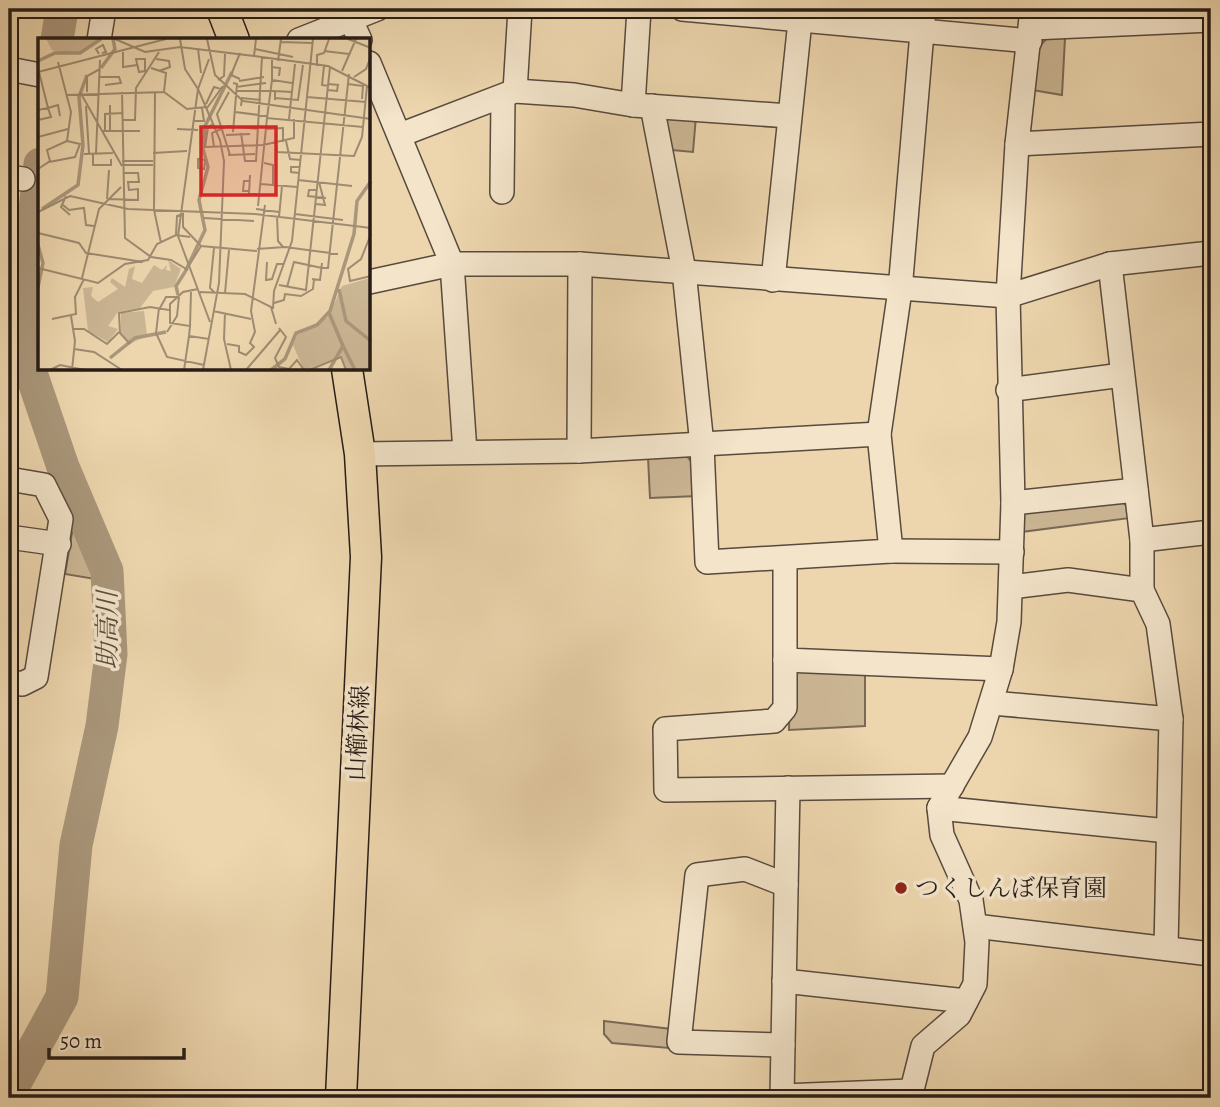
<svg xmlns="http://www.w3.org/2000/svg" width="1220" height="1107" font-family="Alegreya,'Noto Serif JP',serif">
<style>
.green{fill:#cbb694;stroke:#796956;stroke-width:2}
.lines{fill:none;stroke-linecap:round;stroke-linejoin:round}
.river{stroke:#aa977b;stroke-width:33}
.minor-casing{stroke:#584a3d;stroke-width:26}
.major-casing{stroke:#271c17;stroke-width:33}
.minor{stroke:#f3e4ca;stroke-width:23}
.major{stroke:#edd6ae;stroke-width:30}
.poi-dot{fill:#8f2418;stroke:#f3e4ca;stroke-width:2.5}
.labels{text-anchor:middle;stroke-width:7;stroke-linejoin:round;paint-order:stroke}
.street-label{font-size:24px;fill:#271c17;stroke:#f3e4ca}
.poi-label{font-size:24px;fill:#271c17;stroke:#f3e4ca;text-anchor:start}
.water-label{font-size:26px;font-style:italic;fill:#5b4d3f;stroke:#f3e4ca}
.inset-river{fill:none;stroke:#aa977b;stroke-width:3.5}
.inset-road{fill:none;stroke:#9e8c72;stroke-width:2}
.view{fill:#d62828;fill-opacity:0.15;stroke:#d62828;stroke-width:3.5}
.inset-edge{fill:none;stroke:#271c17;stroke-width:3.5}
</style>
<rect width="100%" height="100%" fill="#edd6ae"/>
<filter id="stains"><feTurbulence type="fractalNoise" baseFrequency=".00286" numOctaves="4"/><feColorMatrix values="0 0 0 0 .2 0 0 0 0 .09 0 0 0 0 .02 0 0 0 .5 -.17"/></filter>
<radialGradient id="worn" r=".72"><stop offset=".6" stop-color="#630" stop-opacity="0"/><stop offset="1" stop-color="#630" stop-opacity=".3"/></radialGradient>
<!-- green -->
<g class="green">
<polygon points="1048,37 1065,38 1062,95 1032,90 1038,48"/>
<polygon points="672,113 696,116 693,152 672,150 666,120"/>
<polygon points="686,455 696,468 698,496 650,498 648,457"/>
<polygon points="1118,498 1129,508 1130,518 1021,532 1020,520 1029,508"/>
<polygon points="73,527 95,579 65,574"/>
<polygon points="799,669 865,671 865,726 789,730 790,680"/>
<polygon points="604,1021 671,1029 669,1048 612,1043 604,1034"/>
</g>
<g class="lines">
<!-- river -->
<g class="river">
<polyline points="57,40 62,9"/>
<polyline points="9,1094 62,997 76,845 102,726 111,654 107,571 63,467 28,364 27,282 40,164"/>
</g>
<defs>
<g id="minor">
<polyline points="346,9 360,40"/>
<polyline points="682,9 1030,41"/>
<polyline points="1032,28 1211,20"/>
<polyline points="99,40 104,9"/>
<polyline points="299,40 377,9"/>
<polyline points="369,63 452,264 465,452"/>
<polyline points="9,69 40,75"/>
<polyline points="515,91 520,9"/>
<polyline points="633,105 639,9"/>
<polyline points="652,106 684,271 702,445 707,562 891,551 879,434 900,290 924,9"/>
<polyline points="400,135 515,91 574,95 633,105 789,116"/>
<polyline points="1017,144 1211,134"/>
<polyline points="9,177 23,179"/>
<polyline points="502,192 503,97"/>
<polyline points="1110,264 1142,540 1142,590"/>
<polyline points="773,280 800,21"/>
<polyline points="369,282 452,264 580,264 1008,296 1110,264 1211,253"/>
<polyline points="1008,390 1122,375"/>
<polyline points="579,451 580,264"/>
<polyline points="360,454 579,451 879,434"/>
<polyline points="9,479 44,485 61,519 36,677 22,684 9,681"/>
<polyline points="1013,503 1136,490"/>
<polyline points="9,537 59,544"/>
<polyline points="1142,540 1211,532"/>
<polyline points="891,551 1012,552"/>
<polyline points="785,558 785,660 1001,669"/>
<polyline points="1011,587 1068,580 1142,590 1158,624 1171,719 1166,948"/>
<polyline points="785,660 785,708 774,721 665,729 666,790 952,786"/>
<polyline points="992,703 1171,719"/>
<polyline points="788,788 782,1096 910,1091"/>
<polyline points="939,808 1168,831"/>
<polyline points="975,926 1211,954"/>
<polyline points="784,981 966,1001"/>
<polyline points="783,1045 679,1042 697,875 745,869 786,885"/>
<polyline points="910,1098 923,1046 959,1015 975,984 977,942 971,900 942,835 939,808 980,737 1001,669 1009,622 1013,503 1008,296 1017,144 1032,9"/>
</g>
<g id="major">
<polyline points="222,9 234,40"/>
<polyline points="341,1098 366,557 360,454 347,369"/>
</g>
</defs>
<!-- minor casing -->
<use href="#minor" class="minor-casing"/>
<!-- major casing -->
<use href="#major" class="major-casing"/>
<!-- minor -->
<use href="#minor" class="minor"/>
<!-- major -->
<use href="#major" class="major"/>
</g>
<!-- markers -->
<circle class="poi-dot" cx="901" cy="888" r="7"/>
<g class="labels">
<!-- street labels -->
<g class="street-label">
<text transform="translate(358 733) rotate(-87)" y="8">山櫛林線</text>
</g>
<!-- poi labels -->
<g class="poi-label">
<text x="915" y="896">つくしんぼ保育園</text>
</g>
<!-- water labels -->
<g class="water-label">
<text transform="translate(107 630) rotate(-90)" y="9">助高川</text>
</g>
</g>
<!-- overview -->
<g transform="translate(38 38)">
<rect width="332" height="332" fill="#edd6ae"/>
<path d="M 8,1 L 62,1 L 42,14 L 27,15 L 14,12 ZM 130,222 L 143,231 L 136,249 L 115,253 L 102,270 L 80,274 L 70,288 L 80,291 L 70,304 L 50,293 L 45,250 L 55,249 L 53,258 L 60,264 L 80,251 L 72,244 L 74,240 L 87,249 L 91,231 L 97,228 L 94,241 L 104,245 L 116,227 L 124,232 L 129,227 L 128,232 L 133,233 ZM 332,240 L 332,332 L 309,332 L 303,319 L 266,332 L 255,307 L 259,297 L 291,278 L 304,248 ZM 106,273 L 109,297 L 92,306 L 83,295 L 83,275 Z" fill="#cbb694"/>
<path class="inset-river" d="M 0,23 L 17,15 L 42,15 L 63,1M 63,30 L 77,11 L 75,1M 4,171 L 40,147 L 45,107 L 41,59 L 49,37M 0,207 L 5,225 L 0,249M 147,234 L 167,192 L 161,162 L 170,129 L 165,111 L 167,88 L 194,34M 301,251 L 308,283 L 333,303M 140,257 L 138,248 L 147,234M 305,308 L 317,332M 72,320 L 97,300 L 128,294M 233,332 L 247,321 L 258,295 L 279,287 L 292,273 L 316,196 L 319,163 L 333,143M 291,332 L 305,308 L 291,275"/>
<path class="inset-road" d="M 77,1 L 107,14 L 142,9 L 216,18M 142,1 L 147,31 L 160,51 L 140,198 L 172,284M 169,1 L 177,37 L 205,63 L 333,81M 218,1 L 216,18 L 290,28 L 333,50M 310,1 L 333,10M 242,4 L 275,5M 160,11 L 163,35M 217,11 L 255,19M 286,13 L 311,16M 85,14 L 85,29 L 99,27M 61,16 L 58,11 L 65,7 L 68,14 L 64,15M 118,21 L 131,23 L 132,29 L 121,33M 234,22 L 234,29 L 242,30 L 241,38M 240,23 L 243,1M 279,28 L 279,17 L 286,15 L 291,1M 286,28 L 284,47 L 291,48M 234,29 L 234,42 L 254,45M 113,30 L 128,35 L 126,54M 107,33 L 107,21 L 98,21 L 101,34 L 107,33 L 109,33M 304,33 L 318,1M 0,34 L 128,1M 62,39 L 81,39 L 83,45 L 67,47M 316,39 L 328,31 L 333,18M 202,41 L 193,37 L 202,15M 180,42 L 186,38 L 187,16M 201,43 L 226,39M 195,45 L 199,46 L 195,94M 310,46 L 325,48 L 324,61M 198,49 L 228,45M 290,52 L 299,53 L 300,47 L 291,46M 198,53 L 237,53M 42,54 L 84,128M 49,54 L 49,38 L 62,31M 84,54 L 87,200 L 113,219 L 133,222 L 150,232M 117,54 L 116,172 L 123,205M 191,54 L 179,76 L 192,117M 29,57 L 126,54 L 149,71 L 168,69M 269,59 L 328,64M 237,60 L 260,62 L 265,27M 237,62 L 237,53 L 254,54M 168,66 L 176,49 L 183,51M 72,67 L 72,93M 48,68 L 51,115M 203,68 L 204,60 L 223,62M 169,70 L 185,48M 0,72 L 10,70 L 1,34M 197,74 L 229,78M 229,80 L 234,42M 251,81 L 257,26M 0,82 L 13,79 L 10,70 L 20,67 L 22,78M 84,82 L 97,82 L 98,50 L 121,14M 155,83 L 166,83 L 164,70M 175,86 L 170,89 L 167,109 L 225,107 L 256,100 L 256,81M 139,91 L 160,92M 227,91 L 245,90 L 245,104M 65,93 L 102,93M 67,93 L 67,76 L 84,75M 203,95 L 207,123 L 218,123 L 224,19M 188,97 L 212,96M 0,99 L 30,91M 248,103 L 252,121 L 263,122M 238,104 L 239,114 L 316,118 L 324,99 L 329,48M 176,109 L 174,95 L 190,88 L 220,91M 58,115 L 62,22M 115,115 L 149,113M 46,116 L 75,115M 55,116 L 55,127 L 73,127 L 73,121M 190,117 L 217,116M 160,121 L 167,122 L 166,131 L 160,130 ZM 84,123 L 115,123M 11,124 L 37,119 L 42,106 L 29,103M 226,125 L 235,127 L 235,147M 84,127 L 115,127M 0,131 L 12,123 L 9,112 L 29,103 L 33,74 L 20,24M 261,135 L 253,134 L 253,129 L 262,129M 212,137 L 211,156 L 219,156M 260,142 L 314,148M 223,146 L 259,149M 279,152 L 271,152 L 270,158 L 288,160M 211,153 L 205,153 L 206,143 L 212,143M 28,158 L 23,169 L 32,177M 69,161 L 71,132M 70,161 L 100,162 L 100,151 L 91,152 L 90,144 L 101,144 L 100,135 L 85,135M 278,166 L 287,167 L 281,144M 25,167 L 31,172 L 46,170 L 48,187 L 56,188M 220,168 L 229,80 L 325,89M 218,171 L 241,174M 0,174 L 32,158 L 90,171 L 217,176 L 333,190M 257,176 L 305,182M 239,178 L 240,203 L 245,209M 241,179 L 244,148M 166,180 L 216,183M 0,195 L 41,205 L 48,215 L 105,224M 138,196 L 139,178 L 145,176 L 145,189 L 163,208 L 219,213M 333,196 L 323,221 L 310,231 L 312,243 L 333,238M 219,211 L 247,209 L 300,216M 229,224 L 228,242 L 234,241 L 239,226 L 246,226M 150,229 L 163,208M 0,230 L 60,245 L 87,226 L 110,222 L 119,206 L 138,197 L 152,199M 284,230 L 290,230 L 311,36M 44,240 L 61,171 L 83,149M 274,241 L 282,242 L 284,225M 241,247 L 268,252 L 292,29M 249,249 L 256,224 L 284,230M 160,251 L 145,254 L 132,266 L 132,285 L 152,288 L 151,298 L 171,301M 162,254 L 207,256 L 233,269 L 238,286M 176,254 L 172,250 L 176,210M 187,255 L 191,212M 236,265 L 246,262 L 247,256 L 263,258 L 275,251 L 276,241M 121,270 L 118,295 L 129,319 L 166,327M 122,270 L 128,259 L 139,259M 235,271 L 236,253 L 254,203 L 275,1M 175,273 L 213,281M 187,275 L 186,301 L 193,332M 33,278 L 37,303 L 34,332M 14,281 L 38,276 L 37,259 L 46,241M 152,288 L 153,254M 241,290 L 248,299 L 237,320 L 241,329 L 251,331 L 259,322 L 266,332M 34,291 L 46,291 L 69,306 L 81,294M 129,294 L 139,278 L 141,259M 92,306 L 82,295 L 81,275 L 112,269 L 131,272M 189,306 L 201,308 L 201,314 L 208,317 L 216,309 L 212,305 L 217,294 L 213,273 L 227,167M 36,311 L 56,314 L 84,332M 12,332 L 22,327 L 47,332M 146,332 L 151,298M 165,332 L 181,245 L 186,123 L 182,102 L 160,51 L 171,21M 208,332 L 243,291M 271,332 L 303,319 L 308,332"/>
<path class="view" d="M 163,89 L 238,89 L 238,157 L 163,157 Z"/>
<rect width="332" height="332" class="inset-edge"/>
</g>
<!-- margin -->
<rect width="1220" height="1107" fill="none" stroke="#edd6ae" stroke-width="35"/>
<rect x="10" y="10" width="1199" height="1086" fill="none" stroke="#271c17" stroke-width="3.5"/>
<rect x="18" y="18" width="1185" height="1072" fill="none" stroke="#271c17" stroke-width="2"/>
<!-- scale -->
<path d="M49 1048v10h135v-10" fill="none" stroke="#271c17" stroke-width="3.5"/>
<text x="60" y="1048" font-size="21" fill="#271c17" stroke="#f3e4ca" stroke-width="5" paint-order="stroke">50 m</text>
<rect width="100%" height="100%" filter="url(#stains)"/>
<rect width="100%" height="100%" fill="url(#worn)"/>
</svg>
